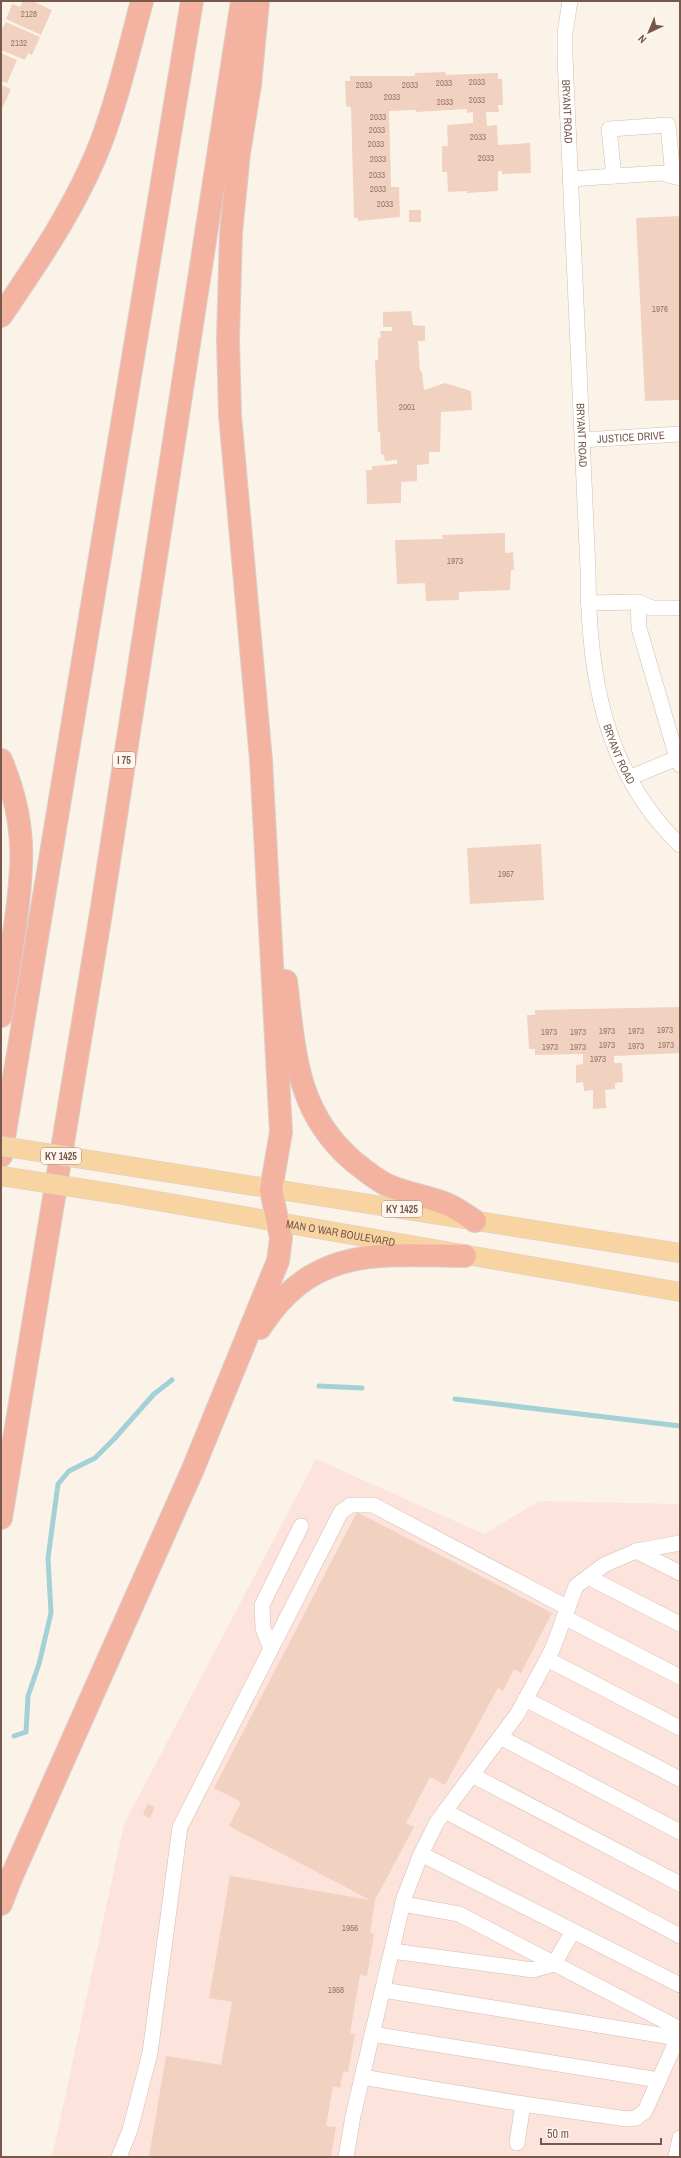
<svg xmlns="http://www.w3.org/2000/svg" width="681" height="2158" font-family="'Archivo Narrow',sans-serif">
<style>
.commercial{fill:#fce4dc}
.lines{fill:none;stroke-linecap:round;stroke-linejoin:round}
.stream{stroke:#a3d1d7;stroke-width:5}
.building{fill:#f1d1c0}
.minor-casing{stroke:#d0bdb0;stroke-width:16}
.major-casing{stroke:#d9d1cd;stroke-width:20}
.highway-casing{stroke:#d9d1cd;stroke-width:24}
.minor{stroke:#fff;stroke-width:15}
.major{stroke:#f8d4a3;stroke-width:19}
.highway{stroke:#f4b3a1;stroke-width:22}
.major-bridge-casing{stroke:#d9d1cd;stroke-width:20;stroke-linecap:butt}
.major-bridge{stroke:#f8d4a3;stroke-width:19}
.labels{text-anchor:middle;stroke-width:4;stroke-linejoin:round;paint-order:stroke}
.number-label{font-size:9px;fill:#957769}
.shield{fill:#fff7ee;stroke:#9f887d;stroke-width:1}
.shield-label{font-size:10px;font-weight:bold;fill:#76594c}
.street-label{font-size:11px;fill:#76594c;stroke:#fff7ee}
</style>
<rect width="100%" height="100%" fill="#fcf3e8"/>
<!-- commercial -->
<polygon class="commercial" points="316,1459 484,1534 539,1501 680,1504 680,2157 52,2157 124,1824"/>
<g class="lines">
<!-- stream -->
<g class="stream">
<polyline points="319,1386 362,1388"/>
<polyline points="455,1399 680,1426"/>
<polyline points="14,1736 26,1732 28,1696 39,1664 51,1613 48,1558 58,1484 69,1471 95,1458 114,1439 154,1394 172,1380"/>
</g>
</g>
<!-- building -->
<g class="building">
<polygon points="23,1 32,1 52,10 41,35 6,19 12,4 20,7"/>
<polygon points="6,22 40,37 32,55 28,53 25,60 1,50 1,31"/>
<polygon points="1,53 17,60 7,83 1,81"/>
<polygon points="445,72 446,75 498,73 498,79 502,79 503,105 498,105 499,112 486,112 487,126 497,125 498,145 530,143 531,173 502,174 502,171 498,171 498,191 467,193 467,191 448,192 447,172 442,172 442,146 448,146 447,125 473,123 473,112 467,113 467,109 416,112 416,110 389,111 391,187 399,187 400,217 358,221 358,218 354,218 351,107 346,106 345,81 350,81 350,76 415,76 415,73"/>
<polygon points="1,85 11,89 1,111"/>
<rect x="409" y="210" width="12" height="12"/>
<polygon points="680,216 680,400 645,401 636,218"/>
<polygon points="411,311 413,325 425,326 425,341 418,341 420,371 422,372 424,390 445,383 471,391 472,410 441,412 440,452 429,452 429,464 417,465 417,481 401,482 401,503 367,504 366,470 372,470 372,466 397,464 397,460 385,461 384,455 381,454 380,432 378,432 375,360 378,360 378,338 381,338 380,331 392,331 392,327 383,327 383,312"/>
<polygon points="505,533 505,553 513,552 514,570 511,570 510,590 459,592 459,600 426,601 425,583 397,584 395,540 443,539 442,535"/>
<polygon points="541,844 544,900 470,904 467,848"/>
<polygon points="680,1007 680,1053 614,1056 614,1063 622,1063 623,1082 615,1083 615,1089 605,1090 606,1108 593,1109 593,1090 584,1091 583,1082 576,1083 576,1065 583,1064 583,1054 535,1055 535,1049 529,1049 527,1015 535,1015 535,1010"/>
<polygon points="357,1512 552,1613 521,1673 514,1669 503,1691 498,1688 445,1785 430,1777 406,1823 414,1827 375,1900 370,1933 374,1934 367,1976 360,1975 350,2033 355,2034 348,2072 343,2071 340,2088 333,2086 326,2126 336,2127 331,2157 149,2157 166,2056 221,2065 232,2002 209,1998 230,1876 370,1900 229,1826 241,1802 214,1788"/>
<polygon points="147,1804 155,1807 150,1818 143,1815"/>
</g>
<g class="lines">
<defs>
<g id="minor">
<path id="s1" d="M 570,1 L 565,33 L 565,57 L 588,570 C 588,672 603,771 680,845"/>
<polyline points="614,176 609,129 668,125 673,176"/>
<polyline points="570,179 661,173 680,178"/>
<path id="s2" d="M 582,440 L 680,434"/>
<polyline points="638,602 639,628 677,758 680,757"/>
<polyline points="588,603 638,602 652,608 680,608"/>
<polyline points="629,778 677,758 680,765"/>
<polyline points="636,1551 680,1573"/>
<polyline points="588,1577 680,1624"/>
<polyline points="564,1617 680,1677"/>
<polyline points="271,1649 263,1628 262,1605 301,1526"/>
<polyline points="547,1659 680,1728"/>
<polyline points="525,1699 680,1779"/>
<polyline points="500,1737 680,1832"/>
<polyline points="472,1775 680,1884"/>
<polyline points="445,1811 680,1936"/>
<polyline points="421,1854 680,1985"/>
<polyline points="403,1904 459,1914 680,2029"/>
<polyline points="392,1951 533,1970 554,1964 573,1931"/>
<polyline points="383,1990 678,2038"/>
<polyline points="372,2034 659,2080"/>
<polyline points="362,2077 523,2104"/>
<polyline points="517,2143 523,2104 627,2119 636,2118 645,2111 680,2033"/>
<polyline points="119,2157 130,2130 150,2053 180,1827 341,1512 351,1505 373,1505 568,1608"/>
<polyline points="346,2157 353,2116 404,1898 421,1854 437,1822 518,1713 552,1650 576,1586 604,1565 636,1551 680,1543"/>
<polyline points="676,2157 680,2138"/>
</g>
<g id="major">
<polyline points="121,1165 680,1253"/>
<path id="s3" d="M 117,1194 L 680,1292"/>
</g>
<g id="highway">
<path d="M 1,316 C 38,262 76,206 100,145 C 118,98 129,49 142,1"/>
<path d="M 1,760 C 15,793 23,831 21,867 C 19,915 8,969 1,1016"/>
<path d="M 286,981 C 295,1051 295,1111 353,1161 C 363,1169 374,1178 385,1184 C 406,1194 428,1196 449,1205 C 458,1209 467,1216 475,1221"/>
<polyline points="1,1156 192,1"/>
<path d="M 260,1328 C 313,1245 379,1255 465,1256"/>
<polyline points="1,1518 101,913 242,1"/>
<polyline points="1,1904 11,1878 193,1469 278,1261 281,1238 271,1190 281,1132 261,760 230,415 228,339 231,233 239,153 250,85 258,1"/>
</g>
</defs>
<!-- minor casing -->
<use href="#minor" class="minor-casing"/>
<!-- major casing -->
<use href="#major" class="major-casing"/>
<!-- highway casing -->
<use href="#highway" class="highway-casing"/>
<!-- minor -->
<use href="#minor" class="minor"/>
<!-- major -->
<use href="#major" class="major"/>
<!-- highway -->
<use href="#highway" class="highway"/>
<defs>
<g id="major-bridge">
<polyline points="1,1146 121,1165"/>
<polyline points="1,1176 117,1194"/>
</g>
</defs>
<!-- major-bridge casing -->
<use href="#major-bridge" class="major-bridge-casing"/>
<!-- major-bridge -->
<use href="#major-bridge" class="major-bridge"/>
</g>
<g class="labels">
<!-- number labels -->
<g class="number-label">
<text x="29" y="17">2128</text>
<text x="19" y="46">2132</text>
<text x="477" y="85">2033</text>
<text x="444" y="86">2033</text>
<text x="364" y="88">2033</text>
<text x="410" y="88">2033</text>
<text x="392" y="100">2033</text>
<text x="477" y="103">2033</text>
<text x="445" y="105">2033</text>
<text x="378" y="120">2033</text>
<text x="377" y="133">2033</text>
<text x="478" y="140">2033</text>
<text x="376" y="147">2033</text>
<text x="486" y="161">2033</text>
<text x="378" y="162">2033</text>
<text x="377" y="178">2033</text>
<text x="378" y="192">2033</text>
<text x="385" y="207">2033</text>
<text x="660" y="312">1976</text>
<text x="407" y="410">2001</text>
<text x="455" y="564">1973</text>
<text x="506" y="877">1957</text>
<text x="665" y="1033">1973</text>
<text x="607" y="1034">1973</text>
<text x="636" y="1034">1973</text>
<text x="549" y="1035">1973</text>
<text x="578" y="1035">1973</text>
<text x="607" y="1048">1973</text>
<text x="666" y="1048">1973</text>
<text x="636" y="1049">1973</text>
<text x="550" y="1050">1973</text>
<text x="578" y="1050">1973</text>
<text x="598" y="1062">1973</text>
<text x="350" y="1931">1956</text>
<text x="336" y="1993">1958</text>
</g>
<!-- shield labels -->
<g class="shield">
<rect x="113" y="752" width="22" height="16" rx="3"/>
<rect x="41" y="1148" width="40" height="16" rx="3"/>
<rect x="382" y="1201" width="40" height="16" rx="3"/>
</g>
<g class="shield-label">
<text x="124" y="764">I 75</text>
<text x="61" y="1160">KY 1425</text>
<text x="402" y="1213">KY 1425</text>
</g>
<!-- street labels -->
<g class="street-label">
<text dy="4" stroke="none"><textPath href="#s1" startOffset="111">BRYANT ROAD</textPath></text>
<text dy="4" stroke="none"><textPath href="#s1" startOffset="435">BRYANT ROAD</textPath></text>
<text dy="4" stroke="none"><textPath href="#s2" startOffset="49">JUSTICE DRIVE</textPath></text>
<text dy="4" stroke="none"><textPath href="#s1" startOffset="758">BRYANT ROAD</textPath></text>
<text dy="4" stroke="none"><textPath href="#s3" startOffset="227">MAN O WAR BOULEVARD</textPath></text>
</g>
</g>
<!-- border -->
<rect width="681" height="2158" fill="none" stroke="#76594c" stroke-width="4"/>
<!-- north arrow -->
<g transform="translate(649 32) rotate(224)" stroke="#fff7ee" stroke-width="3" paint-order="stroke">
<path d="M0-3L7 15L0 10L-7 15Z" fill="#76594c"/>
<text y="-6" font-size="11" font-weight="bold" text-anchor="middle" fill="#76594c">N</text>
</g>
<!-- scale -->
<path d="M541 2138v6h120v-6" fill="none" stroke="#76594c" stroke-width="2"/>
<text x="547" y="2138" font-size="12" fill="#76594c" stroke="#fff7ee" stroke-width="3" paint-order="stroke">50 m</text>
</svg>
